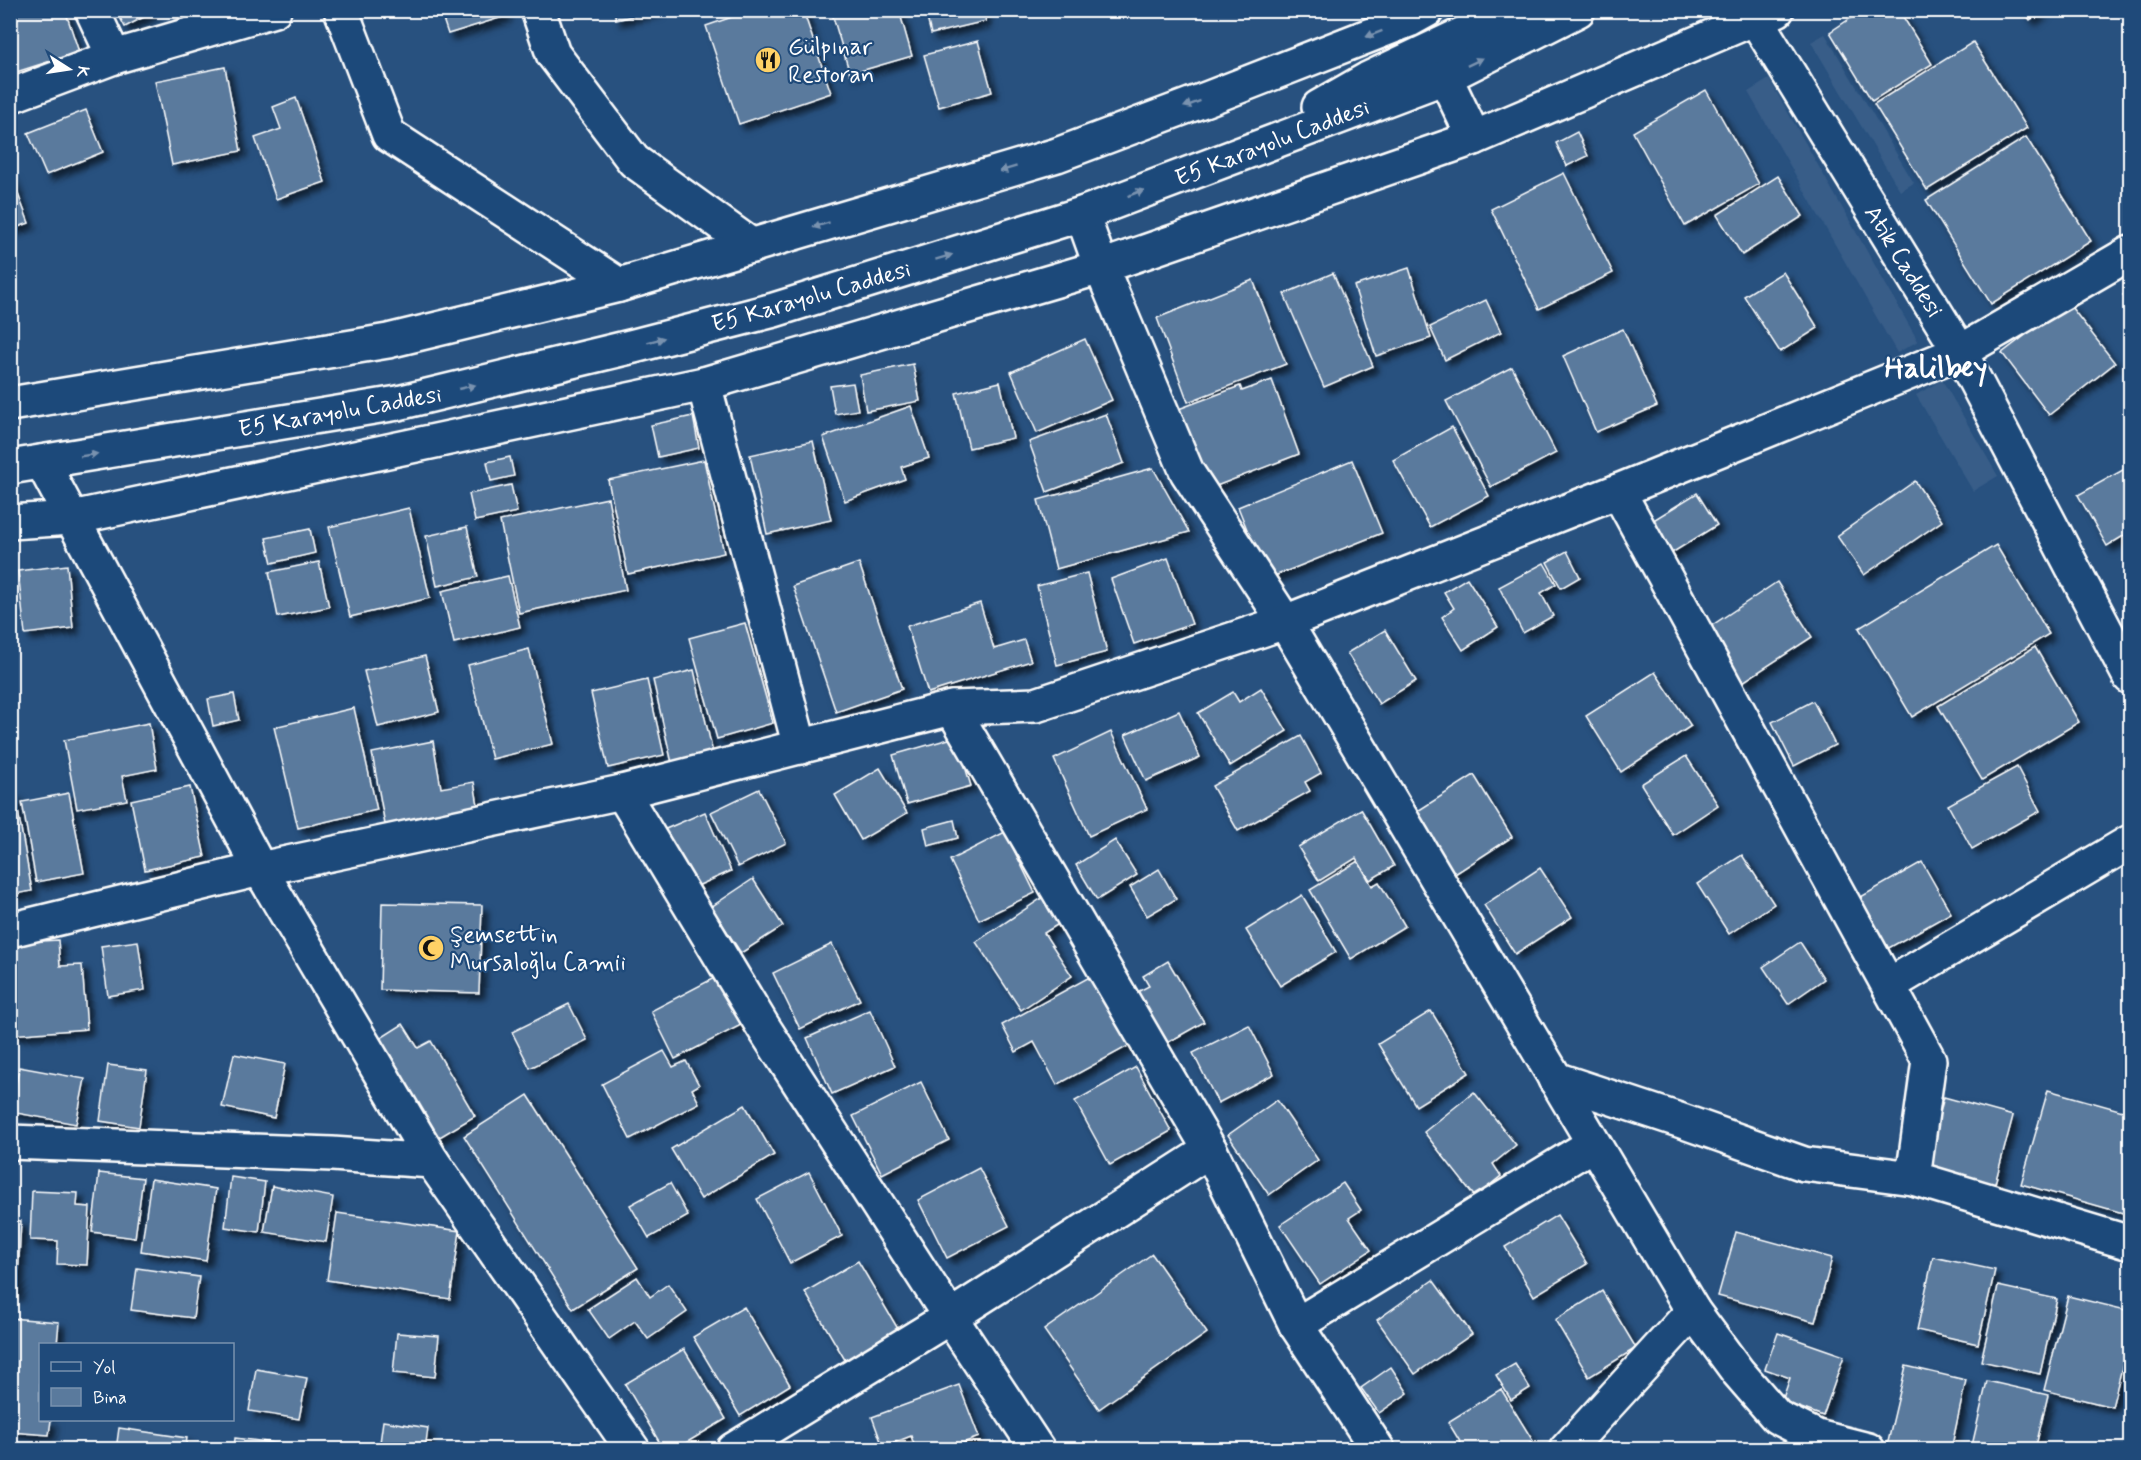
<svg xmlns="http://www.w3.org/2000/svg" width="2141" height="1460" font-family="Mynerve,sans-serif">
<style>
.built{fill:#375d88}
.building{fill:#5a7a9d;stroke:#fff;stroke-width:1.5;filter:url(#shadow)}
.lines{fill:none;stroke-linecap:round;stroke-linejoin:round}
.minor-casing{stroke:#fff;stroke-width:38}
.highway-casing{stroke:#fff;stroke-width:38}
.minor{stroke:#1f4a7a;stroke-width:33}
.highway{stroke:#1f4a7a;stroke-width:33}
.oneway{fill:#7992af}
.labels{text-anchor:middle;stroke-width:4.5;stroke-linejoin:round;paint-order:stroke}
.poi-label{font-size:24px;fill:#fff;stroke:#1f4a7a;text-anchor:start}
.street-label{font-size:24px;fill:#fff;stroke:#1f4a7a}
.district-label{font-size:30px;font-weight:bold;fill:#fff;stroke:#1f4a7a}
</style>
<defs>
<filter id="shadow"><feDropShadow dx="5.5" dy="5.5" stdDeviation="3" flood-color="#0009"/></filter>
</defs>
<rect width="100%" height="100%" fill="#28517f"/>
<filter id="ink" filterUnits="userSpaceOnUse"><feTurbulence type="fractalNoise" baseFrequency=".0167" numOctaves="2"/><feDisplacementMap in="SourceGraphic" scale="12" xChannelSelector="R" yChannelSelector="G"/><feConvolveMatrix kernelMatrix="1 2 1 2 8 2 1 2 1" color-interpolation-filters="sRGB"/></filter>
<g filter="url(#ink)">
<!-- built -->
<g class="built">
<polygon points="1825,34 1914,183 1900,191 1811,42"/>
<polygon points="1769,79 1918,341 1897,353 1748,92"/>
<polygon points="1942,380 1998,476 1973,491 1916,395"/>
</g>
<!-- building -->
<g class="building">
<polygon points="10,10 65,10 79,52 10,74"/>
<polygon points="116,10 157,10 125,27"/>
<polygon points="440,10 505,10 506,16 448,34"/>
<polygon points="614,10 657,10 616,20"/>
<polygon points="752,10 776,10 776,13 784,10 803,10 831,93 739,124 706,26"/>
<polygon points="831,10 899,10 912,56 850,74"/>
<polygon points="925,10 983,10 986,21 931,34"/>
<polygon points="1863,10 1899,10 1932,64 1872,101 1830,32"/>
<polygon points="2023,10 2043,10 2030,20"/>
<polygon points="978,41 992,92 939,107 924,55"/>
<polygon points="1973,42 2027,128 1927,190 1874,104"/>
<polygon points="225,67 241,151 172,165 155,81"/>
<polygon points="1706,90 1759,184 1685,226 1633,132"/>
<polygon points="296,98 325,182 276,199 255,138 281,129 273,107"/>
<polygon points="86,110 103,152 46,175 28,133"/>
<polygon points="1577,132 1588,156 1567,166 1556,143"/>
<polygon points="2026,137 2091,241 1991,304 1926,200"/>
<polygon points="10,173 29,223 10,230"/>
<polygon points="1564,173 1613,273 1539,309 1491,209"/>
<polygon points="1778,176 1803,216 1742,255 1717,215"/>
<polygon points="1409,268 1431,338 1376,356 1354,286"/>
<polygon points="1783,272 1818,328 1780,352 1744,296"/>
<polygon points="1333,273 1373,366 1324,387 1284,294"/>
<polygon points="1253,280 1286,364 1188,402 1157,318"/>
<polygon points="2130,289 2130,306 2123,295"/>
<polygon points="1486,300 1501,332 1445,360 1430,327"/>
<polygon points="2068,303 2115,363 2049,415 2002,353"/>
<polygon points="1623,329 1657,406 1596,432 1563,356"/>
<polygon points="1085,339 1112,400 1037,433 1011,372"/>
<polygon points="913,364 920,401 866,411 860,375"/>
<polygon points="1512,367 1556,453 1491,487 1446,401"/>
<polygon points="1272,380 1299,454 1206,490 1176,410 1240,386 1242,391"/>
<polygon points="1000,382 1013,438 969,448 956,393"/>
<polygon points="853,383 858,410 835,414 830,386"/>
<polygon points="911,406 929,458 901,467 905,479 845,501 823,437"/>
<polygon points="1106,414 1124,463 1047,492 1029,442"/>
<polygon points="693,416 699,448 658,457 651,425"/>
<polygon points="1452,427 1489,496 1430,527 1393,460"/>
<polygon points="813,441 831,520 767,534 750,455"/>
<polygon points="510,457 514,476 491,481 487,462"/>
<polygon points="704,460 724,553 628,574 608,480"/>
<polygon points="1352,460 1382,533 1267,579 1238,507"/>
<polygon points="2130,466 2130,532 2107,546 2078,495"/>
<polygon points="1153,468 1189,532 1056,569 1038,500"/>
<polygon points="1915,481 1942,521 1864,575 1837,536"/>
<polygon points="511,485 517,512 475,521 469,494"/>
<polygon points="1697,493 1717,525 1667,556 1647,524"/>
<polygon points="608,498 626,590 519,613 500,521"/>
<polygon points="409,508 430,598 350,617 329,527"/>
<polygon points="467,527 478,577 437,586 426,536"/>
<polygon points="310,529 315,553 272,563 266,538"/>
<polygon points="1996,545 2049,634 1912,717 1859,628"/>
<polygon points="1567,551 1580,577 1561,588 1547,562"/>
<polygon points="1168,558 1192,624 1134,644 1111,579"/>
<polygon points="319,562 329,607 278,617 269,572"/>
<polygon points="859,563 902,689 836,712 793,586"/>
<polygon points="1544,563 1556,584 1541,593 1553,616 1523,633 1499,587"/>
<polygon points="67,565 73,628 25,634 18,571"/>
<polygon points="1087,573 1107,652 1057,665 1037,586"/>
<polygon points="508,576 520,627 454,643 442,591"/>
<polygon points="1467,578 1498,627 1463,650 1442,617 1454,608 1444,592"/>
<polygon points="1777,582 1812,637 1743,682 1708,628"/>
<polygon points="980,603 994,649 1024,640 1031,661 928,693 907,626"/>
<polygon points="745,623 773,723 717,739 689,638"/>
<polygon points="1385,630 1416,681 1379,704 1347,653"/>
<polygon points="2035,647 2079,722 1982,780 1938,706"/>
<polygon points="529,649 553,744 492,759 468,665"/>
<polygon points="425,656 439,712 378,727 364,671"/>
<polygon points="694,670 715,762 674,772 653,680"/>
<polygon points="1655,672 1691,726 1621,772 1586,716"/>
<polygon points="647,680 664,755 608,768 591,693"/>
<polygon points="1261,688 1287,731 1230,766 1198,713 1233,692 1239,702"/>
<polygon points="234,694 239,720 213,726 208,699"/>
<polygon points="1813,701 1835,745 1794,766 1772,722"/>
<polygon points="354,708 377,810 298,828 274,727"/>
<polygon points="1179,711 1200,757 1146,781 1125,735"/>
<polygon points="149,723 157,769 122,776 127,800 77,809 64,740"/>
<polygon points="1111,732 1147,809 1089,836 1054,759"/>
<polygon points="1301,736 1321,773 1305,782 1310,791 1238,831 1212,786"/>
<polygon points="956,737 971,786 907,804 893,755"/>
<polygon points="433,741 441,788 474,782 479,811 386,830 372,753"/>
<polygon points="1686,756 1718,805 1673,835 1641,784"/>
<polygon points="2017,767 2040,811 1972,849 1948,805"/>
<polygon points="880,768 907,813 861,840 835,795"/>
<polygon points="1474,775 1512,837 1452,876 1413,814"/>
<polygon points="190,787 205,857 145,870 131,800"/>
<polygon points="759,789 786,843 738,867 711,812"/>
<polygon points="69,793 84,873 36,882 22,802"/>
<polygon points="15,794 32,891 10,895 10,795"/>
<polygon points="1361,809 1394,866 1370,880 1356,858 1319,881 1298,847"/>
<polygon points="705,812 731,871 686,891 661,831"/>
<polygon points="954,820 958,838 928,846 924,828"/>
<polygon points="1005,832 1035,893 979,920 950,860"/>
<polygon points="1115,840 1137,875 1097,900 1076,865"/>
<polygon points="1742,855 1774,904 1729,934 1697,884"/>
<polygon points="1358,861 1372,886 1379,882 1405,926 1351,959 1310,890"/>
<polygon points="1922,862 1951,913 1887,949 1859,898"/>
<polygon points="1540,868 1572,917 1515,954 1484,905"/>
<polygon points="1159,869 1176,899 1147,916 1130,887"/>
<polygon points="753,879 783,926 741,953 711,907"/>
<polygon points="1048,894 1065,920 1044,933 1072,976 1021,1010 976,942"/>
<polygon points="1302,895 1336,952 1280,986 1246,930"/>
<polygon points="382,903 482,905 479,993 380,990"/>
<polygon points="58,940 60,966 82,965 87,1029 10,1035 10,943"/>
<polygon points="138,941 145,990 108,996 101,946"/>
<polygon points="1800,942 1824,979 1788,1004 1763,967"/>
<polygon points="832,944 860,1000 800,1029 773,973"/>
<polygon points="1168,961 1204,1022 1167,1043 1137,992 1149,986 1143,976"/>
<polygon points="1095,974 1132,1044 1057,1085 1034,1042 1016,1052 1002,1025"/>
<polygon points="716,977 741,1025 675,1059 651,1011"/>
<polygon points="569,1004 587,1040 530,1068 512,1032"/>
<polygon points="870,1010 895,1066 832,1094 807,1038"/>
<polygon points="1431,1011 1469,1073 1416,1106 1378,1044"/>
<polygon points="403,1024 418,1048 431,1041 475,1116 433,1141 373,1043"/>
<polygon points="1249,1025 1274,1074 1218,1103 1193,1053"/>
<polygon points="664,1051 673,1067 686,1061 699,1085 692,1089 699,1103 630,1139 602,1084"/>
<polygon points="234,1054 285,1064 274,1118 222,1107"/>
<polygon points="108,1065 147,1070 139,1127 100,1121"/>
<polygon points="19,1067 85,1079 76,1124 11,1112"/>
<polygon points="1136,1067 1171,1131 1110,1165 1075,1101"/>
<polygon points="921,1082 949,1140 882,1174 853,1116"/>
<polygon points="2048,1090 2130,1113 2130,1215 2021,1184"/>
<polygon points="1474,1092 1516,1145 1493,1164 1501,1176 1475,1197 1424,1132"/>
<polygon points="528,1095 638,1268 573,1309 464,1136"/>
<polygon points="1944,1097 2013,1116 1993,1191 1924,1172"/>
<polygon points="1277,1100 1318,1160 1269,1195 1228,1135"/>
<polygon points="745,1105 774,1155 701,1199 671,1149"/>
<polygon points="979,1168 1009,1226 947,1258 918,1200"/>
<polygon points="809,1172 842,1236 790,1263 757,1199"/>
<polygon points="99,1173 143,1178 135,1238 92,1232"/>
<polygon points="231,1177 265,1182 259,1232 225,1227"/>
<polygon points="151,1179 216,1189 206,1261 141,1251"/>
<polygon points="670,1183 688,1216 649,1238 630,1205"/>
<polygon points="1343,1183 1361,1210 1349,1218 1371,1250 1320,1284 1280,1225"/>
<polygon points="272,1186 333,1197 326,1242 264,1232"/>
<polygon points="32,1191 78,1193 77,1206 90,1207 87,1265 57,1264 58,1241 30,1240"/>
<polygon points="337,1213 460,1231 450,1299 327,1280"/>
<polygon points="1557,1215 1587,1264 1534,1296 1505,1247"/>
<polygon points="10,1220 21,1221 17,1295 10,1295"/>
<polygon points="1736,1232 1832,1258 1815,1322 1718,1296"/>
<polygon points="1152,1254 1207,1333 1099,1409 1044,1330"/>
<polygon points="1933,1257 1995,1270 1978,1344 1917,1330"/>
<polygon points="858,1261 901,1334 848,1365 805,1292"/>
<polygon points="137,1268 199,1277 193,1318 131,1310"/>
<polygon points="637,1277 650,1297 668,1284 687,1312 648,1339 635,1321 609,1339 588,1309"/>
<polygon points="1433,1280 1472,1334 1415,1374 1377,1320"/>
<polygon points="1998,1286 2057,1299 2040,1374 1981,1361"/>
<polygon points="1602,1291 1636,1348 1589,1377 1555,1320"/>
<polygon points="2068,1296 2130,1311 2130,1336 2112,1407 2044,1390"/>
<polygon points="744,1307 790,1385 740,1416 693,1337"/>
<polygon points="10,1318 59,1322 57,1344 40,1344 40,1420 51,1420 49,1435 10,1432"/>
<polygon points="397,1333 439,1336 435,1377 393,1373"/>
<polygon points="1778,1333 1844,1356 1823,1416 1782,1401 1790,1378 1765,1369"/>
<polygon points="684,1349 726,1419 674,1450 664,1450 625,1384"/>
<polygon points="1515,1364 1530,1388 1511,1400 1496,1375"/>
<polygon points="1906,1366 1966,1380 1951,1450 1902,1450 1887,1446"/>
<polygon points="1391,1367 1408,1393 1379,1413 1361,1388"/>
<polygon points="256,1369 307,1378 299,1419 249,1411"/>
<polygon points="1987,1381 2048,1395 2035,1450 1971,1450"/>
<polygon points="959,1385 979,1437 944,1450 916,1450 911,1436 883,1447 872,1417"/>
<polygon points="1501,1389 1533,1441 1520,1450 1465,1450 1448,1422"/>
<polygon points="383,1421 428,1428 425,1450 379,1450"/>
<polygon points="119,1428 187,1438 185,1450 116,1450"/>
<polygon points="235,1438 298,1446 298,1450 234,1450"/>
</g>
<g class="lines">
<defs>
<g id="minor">
<polyline points="92,10 114,57"/>
<polyline points="341,10 389,135 619,285"/>
<polyline points="538,10 553,54 634,161 752,246"/>
<polyline points="1750,10 1960,352 2130,677"/>
<polyline points="1445,77 1474,138"/>
<polyline points="10,96 114,57 274,10"/>
<polyline points="1082,214 1101,267 1187,472 1285,622 1693,1311 1738,1372 1777,1417 1817,1437 1868,1450"/>
<polyline points="704,384 800,747"/>
<polyline points="42,462 260,869 432,1161 633,1450"/>
<polyline points="1618,491 1929,1060 1913,1178 2130,1243"/>
<polyline points="10,522 72,518 704,384 1101,267 1474,138 1753,19 1777,10"/>
<polyline points="952,708 1210,1150 1296,1325 1378,1450"/>
<polyline points="622,792 762,1025 950,1317 1038,1450"/>
<polyline points="10,930 260,869 622,792 952,708 1036,705 1285,622 1618,491 1960,352 2130,253"/>
<polyline points="1889,985 2130,842"/>
<polyline points="1555,1079 1679,1120 1804,1164 1913,1178"/>
<polyline points="10,1142 332,1154 432,1161"/>
<polyline points="1296,1325 1593,1144"/>
<polyline points="733,1450 950,1317 1210,1150"/>
<polyline points="1566,1450 1693,1311"/>
</g>
<g id="highway">
<polyline points="1319,107 1368,79 1514,10"/>
<polyline points="10,404 388,341 619,285 1057,155 1209,98 1409,20 1427,10"/>
<polyline points="10,467 398,403 634,346 774,310 1082,214 1445,77 1578,10"/>
</g>
</defs>
<!-- minor casing -->
<use href="#minor" class="minor-casing"/>
<!-- highway casing -->
<use href="#highway" class="highway-casing"/>
<!-- minor -->
<use href="#minor" class="minor"/>
<!-- highway -->
<use href="#highway" class="highway"/>
</g>
<!-- one-way arrows -->
<defs><path id="oneway-solid" d="M-6-.8H1V-3.2L6.5 0L1 3.2V.8H-6Z" transform="scale(1.5)"/></defs>
<g class="oneway">
<use href="#oneway-solid" transform="translate(1374 34) rotate(159)"/>
<use href="#oneway-solid" transform="translate(1475 62) rotate(-26)"/>
<use href="#oneway-solid" transform="translate(1192 104) rotate(160)"/>
<use href="#oneway-solid" transform="translate(1008 169) rotate(163)"/>
<use href="#oneway-solid" transform="translate(1136 193) rotate(-21)"/>
<use href="#oneway-solid" transform="translate(821 225) rotate(163)"/>
<use href="#oneway-solid" transform="translate(944 257) rotate(-17)"/>
<use href="#oneway-solid" transform="translate(656 340) rotate(-15)"/>
<use href="#oneway-solid" transform="translate(467 387) rotate(-14)"/>
<use href="#oneway-solid" transform="translate(89 455) rotate(-9)"/>
</g>
</g>
<!-- icons -->
<defs>
<symbol id="restaurant-disc" viewBox="-11 -11 22 22"><circle r="9.5" fill="#ffd166" stroke="#1f4a7a"/><path d="M-5-6h1v4h1v-4h1v4h1v-4h1v5L-1.5 .5V6h-2V.5L-5-1ZM5-6V6H3V1.5H1.5Q1.5-4 5-6Z" fill="#111"/></symbol>
<symbol id="mosque-disc" viewBox="-11 -11 22 22"><circle r="9.5" fill="#ffd166" stroke="#1f4a7a"/><path d="M3.5-4.9A6 6 0 1 0 3.5 4.9A5 5 0 1 1 3.5-4.9Z" fill="#111"/></symbol>
</defs>
<g fill-rule="evenodd">
<use href="#restaurant-disc" x="753" y="45" width="30" height="30"/>
<use href="#mosque-disc" x="416" y="933" width="30" height="30"/>
</g>
<g class="labels">
<!-- poi labels -->
<g class="poi-label">
<text x="788" y="54">Gülpınar<tspan x="788" dy="28">Restoran</tspan></text>
<text x="450" y="942">Şemsettin<tspan x="450" dy="28">Mursaloğlu Camii</tspan></text>
</g>
<!-- street labels -->
<g class="street-label">
<text transform="translate(1272 142) rotate(-21)" y="8">E5 Karayolu Caddesi</text>
<text transform="translate(1904 261) rotate(58)" y="8">Atik Caddesi</text>
<text transform="translate(811 296) rotate(-16)" y="8">E5 Karayolu Caddesi</text>
<text transform="translate(340 411) rotate(-10)" y="8">E5 Karayolu Caddesi</text>
</g>
<!-- district labels -->
<g class="district-label">
<text x="1936" y="377">Halilbey</text>
</g>
</g>
<!-- margin -->
<rect width="2141" height="1460" fill="none" stroke="#1f4a7a" stroke-width="36"/>
<rect x="18" y="18" width="2105" height="1424" fill="none" stroke="#fff" stroke-width="2" filter="url(#ink)"/>
<!-- legend -->
<rect x="39" y="1343" width="195" height="78" fill="#1f4a7a" stroke="#7992af" stroke-width="1.5"/>
<rect x="51" y="1362" width="30" height="9" fill="#1f4a7a" stroke="#7992af" stroke-width="1.5"/>
<text x="93" y="1373" font-size="18" fill="#ffffff">Yol</text>
<rect x="51" y="1388" width="30" height="18" fill="#5a7a9d" stroke="#7992af" stroke-width="1.5"/>
<text x="93" y="1403" font-size="18" fill="#ffffff">Bina</text>
<!-- north arrow -->
<g transform="translate(69 69) rotate(102)" stroke="#1f4a7a" stroke-width="4.5" paint-order="stroke">
<path d="M0-4.5L10 22L0 15L-10 22Z" fill="#ffffff"/>
<text y="-9" font-size="16" font-weight="bold" text-anchor="middle" fill="#ffffff">K</text>
</g>
</svg>
